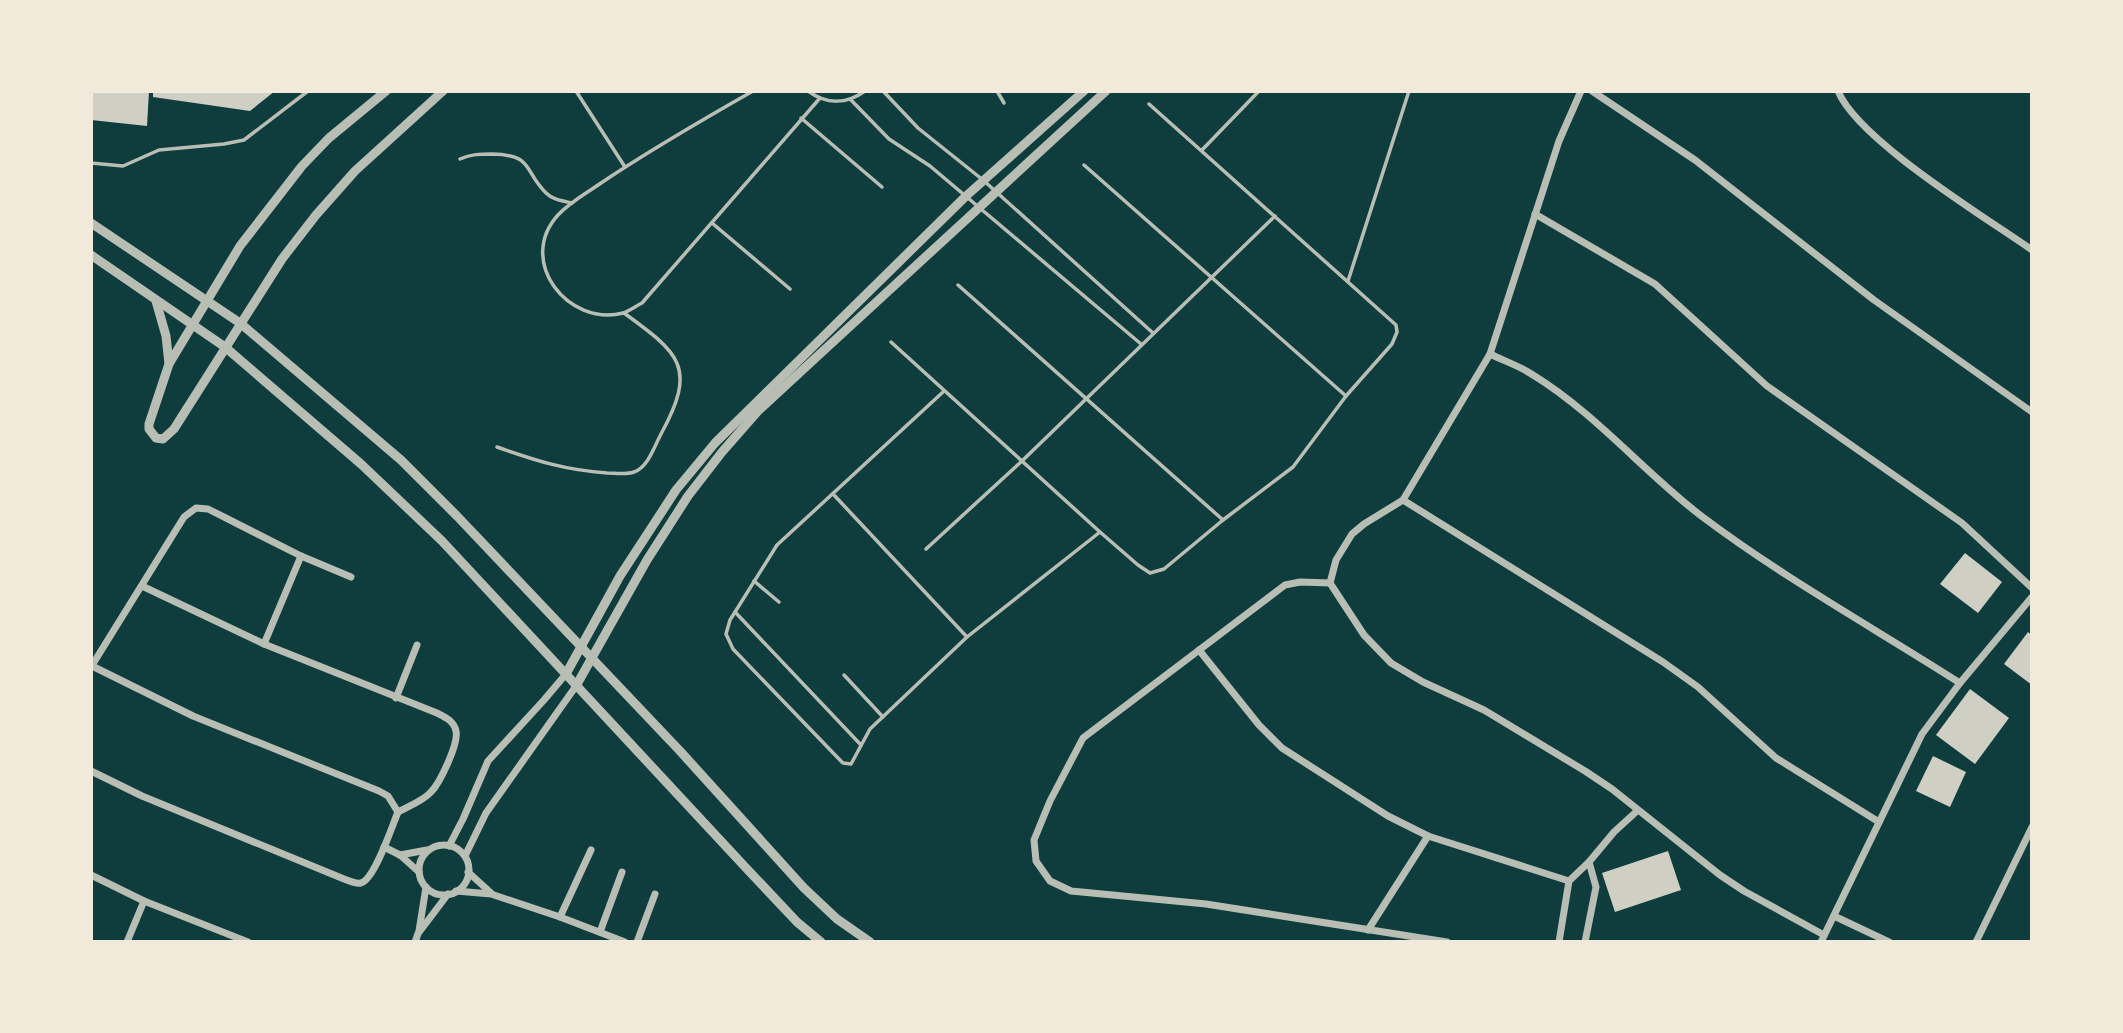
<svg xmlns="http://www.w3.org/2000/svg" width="2123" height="1033" viewBox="0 0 2123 1033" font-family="Cabin,sans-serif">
<rect width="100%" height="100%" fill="#0f3d3e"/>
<g fill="#cfcfc3">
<path d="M91 91H149L147 126 91 120Z"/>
<path d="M153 91H275L250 111 153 97Z"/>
<path d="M1965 553 2002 582 1978 613 1940 584Z"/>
<path d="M2028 632 2032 635V685L2004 664Z"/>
<path d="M1970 689 2009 718 1975 764 1936 735Z"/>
<path d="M1933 756 1966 772 1950 807 1916 791Z"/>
<path d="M1668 851 1681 890 1615 912 1602 873Z"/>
</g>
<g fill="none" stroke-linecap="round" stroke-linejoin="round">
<g stroke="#b8beb3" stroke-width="3.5">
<path d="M576 91 625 167"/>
<path d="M753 91C702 120 650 150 601 183 587 193 570 202 558 215 516 261 568 327 623 313 629 311 636 306 642 303L820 98"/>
<path d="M808 91C827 105 847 104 865 91"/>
<path d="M883 91 918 128 983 180 1153 333"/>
<path d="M997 91 1004 103"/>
<path d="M851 100 889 139 930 166 1141 344"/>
<path d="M801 118 882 187"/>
<path d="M1202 150 1259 91"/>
<path d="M460 159C471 154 480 154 492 154 534 155 523 170 546 193 553 200 563 201 572 203"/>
<path d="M91 163 123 166 159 150 224 144 244 140 308 91"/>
<path d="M1084 165 1346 396"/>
<path d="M712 223 790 289"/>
<path d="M1348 281 1409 91"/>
<path d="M958 285 1223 520"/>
<path d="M891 342 1100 532 1138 565 1150 573 1164 569 1223 520 1293 467 1346 396 1392 344 1397 332 1396 325 1149 104"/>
<path d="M943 392 777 545 730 620 726 634 733 649 838 758 843 763 851 764 870 729 967 637 1100 532"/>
<path d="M497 447C537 461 565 470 607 473 615 473 625 475 634 472 648 467 654 447 661 434 698 367 679 353 624 313"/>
<path d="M833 494 967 637"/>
<path d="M926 549 1022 461 1275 216"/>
<path d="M754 581 779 602"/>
<path d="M735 612 861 745"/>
<path d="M844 675 883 717"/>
</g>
<g stroke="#b8beb3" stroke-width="7">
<path d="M1592 91 1695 160 1874 300 2032 412"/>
<path d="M1838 91C1858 140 1985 217 2032 250"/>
<path d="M1535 214 1655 284 1767 386 1962 523 2032 588"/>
<path d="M1490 354C1504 361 1520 366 1533 375 1595 413 1643 471 1700 515 1782 577 1874 628 1960 683"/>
<path d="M1403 500 1663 662 1698 687 1776 758 1879 822"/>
<path d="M1330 583 1300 582 1285 585 1083 738 1050 801 1034 840 1036 861 1050 881 1071 891 1206 904 1447 942"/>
<path d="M1330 583 1364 635 1391 663 1423 682 1484 710 1585 771 1612 789 1720 875 1744 891 1824 935"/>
<path d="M1330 583 1336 560 1352 534 1364 524 1403 500 1490 354 1559 141 1581 91"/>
<path d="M142 586 264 644 437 713C445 717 454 721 456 731 459 743 440 783 431 792 423 801 409 806 398 812"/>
<path d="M264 644 301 556"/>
<path d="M1199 650 1259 725 1282 748 1388 816 1428 836 1569 881"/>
<path d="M91 667 184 517 196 508 208 509 301 556 351 577"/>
<path d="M396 698 417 645"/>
<path d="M91 771 142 796 344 879C349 881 355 884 361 883 375 879 392 826 398 812L388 796 379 791 193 716 92 666"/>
<circle cx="444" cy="870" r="25"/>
<path d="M449 846 463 819 488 761 544 700 566 674"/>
<path d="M384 847 400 855 419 872"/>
<path d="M400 855 427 850"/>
<path d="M465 856 486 813 576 686"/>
<path d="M468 872 491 893"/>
<path d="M91 875 144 901 248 942"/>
<path d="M456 891 491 894 560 917 625 942"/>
<path d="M1834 916 1889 942"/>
<path d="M560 917 591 850"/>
<path d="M1368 930 1428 836"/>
<path d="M420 931 448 894"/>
<path d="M600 932 622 872"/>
<path d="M127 942 144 901"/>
<path d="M415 942 419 931 426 887"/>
<path d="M637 942 655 894"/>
<path d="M1559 942 1569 881 1589 862 1614 832 1637 811"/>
<path d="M1585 942 1596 887 1589 862"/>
<path d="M1821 942 1922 734 1960 683 2032 597"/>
<path d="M1976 942 2032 827"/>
</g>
<g stroke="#b8beb3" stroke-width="9">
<path d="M386 91 329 138 302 166 240 246 169 364 149 424V429L156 438 163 439 174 429 282 259 316 215 355 171 443 91"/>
<path d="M91 223 240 323 401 460 457 516 680 751 804 888 837 919 870 942"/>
<path d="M91 255 225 347 361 464 442 541 747 869 797 922 821 942"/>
<path d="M156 301 166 336 169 364"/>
<path d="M566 674 620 576 676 490 715 443 965 197 1084 91"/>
<path d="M576 686 647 560 688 496 722 452 758 411 822 352 1106 91"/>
</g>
</g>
<rect width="2123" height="1033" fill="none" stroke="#f1e9da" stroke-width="186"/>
</svg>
